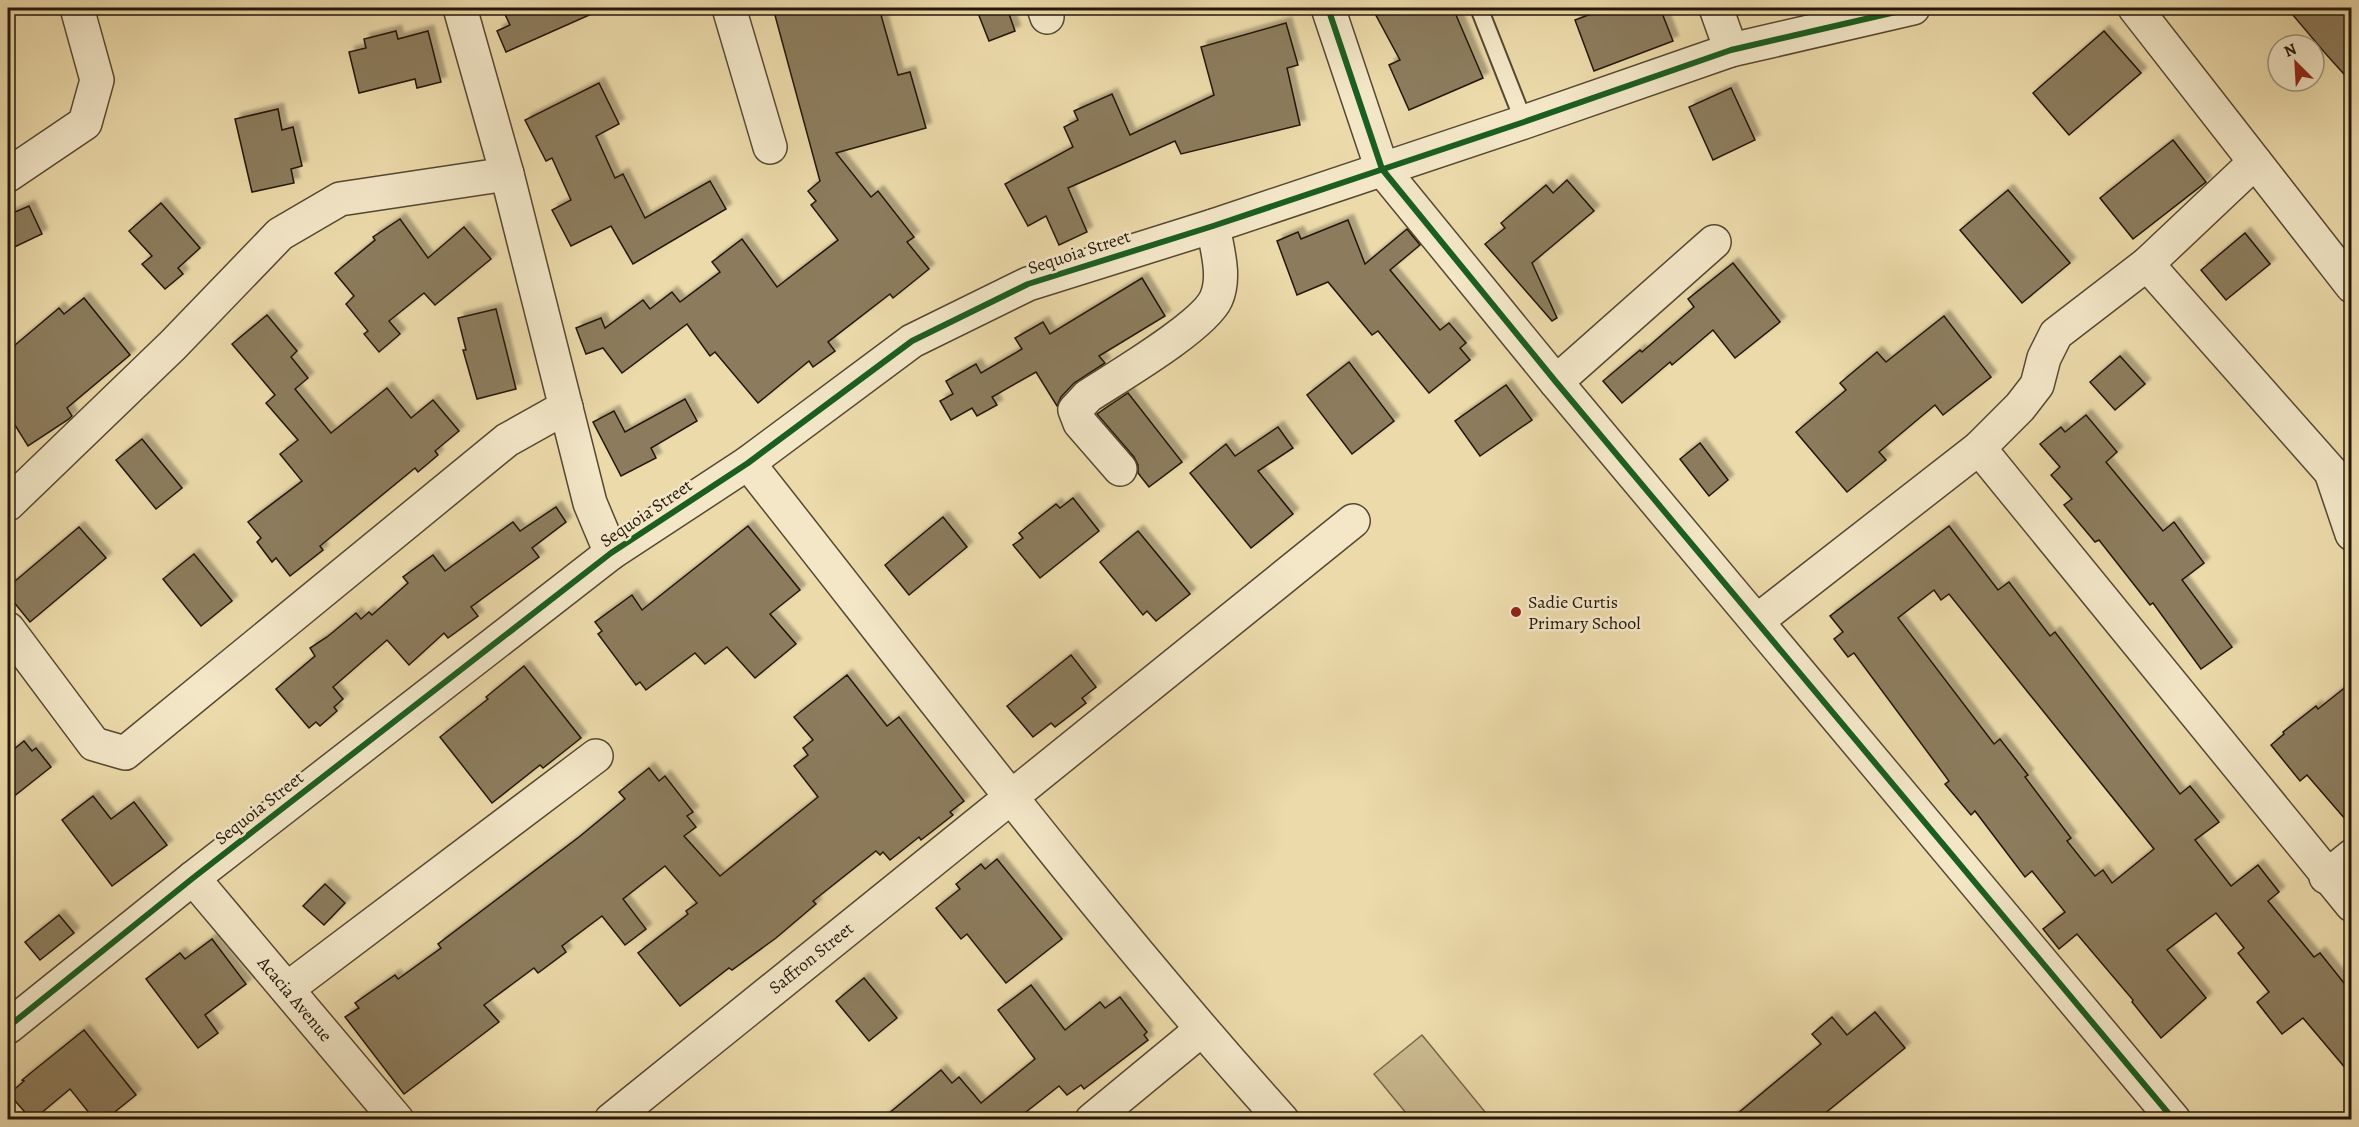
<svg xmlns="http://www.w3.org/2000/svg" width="2359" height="1127" viewBox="0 0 2359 1127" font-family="Alegreya,serif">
<defs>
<filter id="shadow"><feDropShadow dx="5.5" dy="-5.5" stdDeviation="1.5" flood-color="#0004"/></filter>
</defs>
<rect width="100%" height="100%" fill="#ecdaaa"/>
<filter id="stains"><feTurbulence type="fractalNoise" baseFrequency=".00333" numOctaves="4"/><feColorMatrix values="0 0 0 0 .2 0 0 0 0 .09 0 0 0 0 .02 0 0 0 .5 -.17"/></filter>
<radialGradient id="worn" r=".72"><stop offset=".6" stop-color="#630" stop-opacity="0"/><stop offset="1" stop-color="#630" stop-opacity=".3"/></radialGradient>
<path fill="#cab98f" stroke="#76684c" stroke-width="1.5" d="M1422 1035 1490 1118 1488 1119H1411L1374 1074Z"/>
<g fill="#8c7c5d" stroke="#231709" stroke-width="1.5" fill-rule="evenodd" filter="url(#shadow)">
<path d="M502 8H605L506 52 497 31 510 25Z"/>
<path d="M773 8H879L898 75 910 72 926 128 836 153 871 197 878 191 914 237 907 242 929 269 893 298 890 294 828 342 835 351 813 367 809 361 758 403 715 352 710 356 687 324 622 373 603 348 586 354 576 328 601 318 605 328 643 300 650 309 672 292 680 302 720 272 712 262 742 239 777 287 838 240 811 205 816 201 808 191 820 181Z"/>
<path d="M976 8H1007L1015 31 989 41Z"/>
<path d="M1372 8H1453L1483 78 1409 110 1389 65 1400 60Z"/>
<path d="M1607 8H1660L1673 41 1594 71 1575 20Z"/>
<path d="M2287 8H2352V83L2325 53Z"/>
<path d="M1286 23 1298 65 1287 68 1300 125 1181 154 1175 141 1068 188 1087 232 1059 245 1046 216 1028 226 1005 184 1073 147 1064 127 1078 120 1074 111 1112 94 1130 135 1214 95 1201 47Z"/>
<path d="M396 31 398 39 428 31 441 82 417 88 415 79 359 93 349 52 366 48 364 39Z"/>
<path d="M2104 31 2141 73 2069 135 2033 93Z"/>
<path d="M599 83 619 124 596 136 615 178 623 174 645 218 710 181 726 209 633 264 611 226 571 246 552 210 571 200 552 158 546 161 525 120Z"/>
<path d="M1731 88 1755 140 1713 160 1689 107Z"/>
<path d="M278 109 282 130 293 127 302 166 291 169 294 183 252 192 235 119Z"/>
<path d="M2173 140 2206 182 2133 239 2100 198Z"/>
<path d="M1567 180 1594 211 1532 263 1557 318 1552 321 1485 244 1505 228 1501 223 1546 185 1553 193Z"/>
<path d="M2008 190 2070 263 2022 303 1960 230Z"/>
<path d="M161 203 200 248 178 268 183 274 165 289 142 264 152 256 129 231Z"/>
<path d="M29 206 42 234 8 250V215Z"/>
<path d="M400 219 428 258 464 227 491 259 435 305 424 293 389 321 400 334 379 352 364 334 368 331 346 304 354 296 335 273 375 240 373 237Z"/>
<path d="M1348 220 1365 264 1407 229 1420 245 1390 270 1440 330 1449 323 1466 343 1460 348 1470 360 1429 393 1378 331 1372 335 1328 282 1297 295 1277 241 1298 232 1301 239Z"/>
<path d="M2245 233 2270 264 2226 300 2201 270Z"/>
<path d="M1733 263 1780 322 1735 358 1713 330 1672 365 1670 362 1622 403 1603 381 1640 350 1642 352 1694 307 1688 299Z"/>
<path d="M1142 278 1165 316 1099 356 1105 363 1074 383 1061 397 1057 406 1036 372 992 397 997 405 977 416 972 408 951 420 940 401 953 394 946 381 976 364 981 373 1022 349 1015 338 1043 322 1050 334Z"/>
<path d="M84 298 130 355 67 408 72 416 69 419 28 446 8 414V351L59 308 64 314Z"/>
<path d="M496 309 516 389 477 399 463 350H466L458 318Z"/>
<path d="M267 315 297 351 291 357 308 378 295 389 331 433 387 388 411 418 433 400 459 431 435 451 438 455 418 472 415 468 320 546 323 550 290 576 276 558 272 562 257 542 261 538 248 522 302 481 280 454 298 440 266 403 275 395 232 344Z"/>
<path d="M1944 316 1991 377 1943 415 1935 405 1879 452 1886 460 1847 492 1796 432 1846 390 1840 383 1877 352 1886 362Z"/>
<path d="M2120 356 2145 384 2115 410 2090 382Z"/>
<path d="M1349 362 1394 421 1352 454 1307 395Z"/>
<path d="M1506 385 1532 420 1480 456 1455 421Z"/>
<path d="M1128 393 1182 462 1149 487 1138 473V465L1134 457 1097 414Z"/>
<path d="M685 399 697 421 651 448 656 458 621 476 593 422 614 411 625 432Z"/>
<path d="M2086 415 2117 452 2106 462 2163 531 2174 522 2204 563 2182 580 2232 647 2201 669 2153 603 2150 605 2099 540 2095 542 2064 505 2072 499 2051 475 2060 467 2040 444 2061 427 2065 432Z"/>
<path d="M1278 427 1293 448 1258 471 1293 514 1251 548 1190 473 1226 444 1235 456Z"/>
<path d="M142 439 182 488 156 509 116 460Z"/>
<path d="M1700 443 1728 480 1709 496 1680 459Z"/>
<path d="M1073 498 1099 531 1040 578 1013 545 1023 538 1019 533 1056 504 1060 508Z"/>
<path d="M556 507 566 522 532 548 539 557 471 607 478 616 448 638 444 633 409 665 387 640 333 687 343 699 334 707 337 711 320 726 316 722 309 728 276 689 315 656 310 648 327 637 356 613 361 619 369 612 372 615 408 583 403 577 433 555 445 571 513 522 520 531Z"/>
<path d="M943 517 967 547 909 595 885 565Z"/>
<path d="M748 526 800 590 770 614 796 644 755 678 727 647 705 664 695 653 646 690 640 682 636 685 598 634 602 631 595 622 632 595 642 610Z"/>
<path d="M1949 526 1998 590 2009 582 2050 636 2055 632 2180 794 2190 786 2219 822 2195 840 2231 886 2258 865 2279 892 2268 901 2314 957 2320 953 2352 993V1076L2303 1018 2282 1034 2257 1002 2269 992 2238 953 2244 948 2216 913 2167 950 2206 998 2161 1038 2132 1002 2133 1000 2077 934 2059 949 2043 929 2065 912 2032 871 2025 877 1975 811 1971 815 1945 784 1949 781 1854 653 1848 657 1834 639 1843 632 1830 616ZM1934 590 1941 600 1949 594 2154 849 2112 883 2103 870 2095 876 2067 841 2071 838 2025 777 2028 775 2000 739 1994 744 1898 618Z"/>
<path d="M79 527 106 558 30 622 8 595V587Z"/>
<path d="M1138 531 1190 594 1156 621 1147 611 1143 615 1100 562Z"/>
<path d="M194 554 232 601 201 626 163 579Z"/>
<path d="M1071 655 1096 687 1082 698 1086 703 1055 727 1051 723 1033 737 1007 706Z"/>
<path d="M524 666 581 738 543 768 540 765 492 803 440 737 488 699 486 697Z"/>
<path d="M847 675 887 726 899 717 964 801 950 812 953 815 921 840 919 837 890 860 883 852 880 855 876 851 813 901 816 904 776 938 732 970 729 968 680 1006 638 953 688 914 686 911 697 903 665 866 623 899 646 929 625 945 602 916 562 946 566 952 538 973 534 968 484 1005 499 1022 404 1094 345 1017 359 1008 355 1003 395 975 398 979 441 948 438 944 579 837 625 799 619 792 649 768 659 781 665 776 693 812 687 816 696 827 684 836 720 876 818 797 794 766 808 755 803 748 813 740 794 717Z"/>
<path d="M2352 682V827L2307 775 2300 781 2271 745 2284 734 2283 732 2316 706 2318 709Z"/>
<path d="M24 741 32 751 36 748 51 767 8 801V754Z"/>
<path d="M93 796 111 819 134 802 167 845 112 886 62 820Z"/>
<path d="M997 859 1062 939 1006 983 967 934 961 939 936 908 960 889 956 884 981 864 985 869Z"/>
<path d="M325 884 345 903 324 925 303 906Z"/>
<path d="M59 915 74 933 40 960 25 942Z"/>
<path d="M212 939 246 984 205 1015 218 1033 198 1048 146 979 180 953 185 959Z"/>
<path d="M864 978 897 1018 869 1041 836 1001Z"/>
<path d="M1031 985 1065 1030 1100 1002 1105 1008 1120 997 1147 1032 1144 1035 1148 1040 1084 1089 1081 1085 1067 1095 1059 1086 1017 1119H882L941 1070 952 1083 959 1077 981 1103 1035 1059 998 1010Z"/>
<path d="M1875 1012 1905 1048 1818 1119H1731L1821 1044 1812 1034 1832 1017 1847 1035Z"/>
<path d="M84 1030 136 1095 106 1119H94L70 1089 34 1119H31L9 1094 24 1081 22 1080Z"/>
</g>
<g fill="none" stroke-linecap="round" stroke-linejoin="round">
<defs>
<path id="service" d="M1479 8 1524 122"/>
<g id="minor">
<path d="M460 8 507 174 590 503 611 553"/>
<path d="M729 8 770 147"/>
<path d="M1044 8 1047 17"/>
<path d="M1328 8 1382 169 1556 382 2174 1120"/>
<path d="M1716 8 1731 50"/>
<path d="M2135 8 2352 286"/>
<path d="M8 175 85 123 97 80 77 8"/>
<path d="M2147 264 2331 472 2352 534"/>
<path d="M1556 382 1714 242"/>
<path d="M1979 448 2020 407 2037 385 2044 358 2056 334 2147 264 2255 162"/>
<path d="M748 463C923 684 1093 910 1282 1120"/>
<path d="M1120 469 1080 423 1075 410 1088 396C1117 377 1203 327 1216 299 1226 277 1217 249 1213 226"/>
<path d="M8 504 173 345 280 234 340 199 507 174"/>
<path d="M1757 621 1979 448 2352 905"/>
<path d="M8 629 94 744 125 753 507 440 566 407"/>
<path d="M2326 877 2352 856"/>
<path d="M193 878 397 1120"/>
<path d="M287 989 596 756"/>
<path d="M8 1027 193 878 611 553 748 463 912 341 1028 284 1213 226 1524 122 1731 50 1913 8"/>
<path d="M611 1120 1353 521"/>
<path d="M1092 1120 1201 1030"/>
</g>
</defs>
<use href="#service" stroke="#554831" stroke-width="20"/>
<use href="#minor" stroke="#554831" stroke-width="36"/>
<use href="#service" stroke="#f3e7c8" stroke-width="16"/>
<use href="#minor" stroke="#f3e7c8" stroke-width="33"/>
<defs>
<g id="cycleway">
<path d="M1328 8 1382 169 1556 382 2174 1120"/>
<path d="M8 1027 193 878 611 553 748 463 912 341 1028 284 1213 226 1524 122 1731 50 1913 8"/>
</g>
</defs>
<use href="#cycleway" stroke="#f3e7c8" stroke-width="10"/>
<use href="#cycleway" stroke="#1b5e20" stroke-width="6"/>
</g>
<circle fill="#8f2418" stroke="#f3e7c8" stroke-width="2" cx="1516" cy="612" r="6"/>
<g text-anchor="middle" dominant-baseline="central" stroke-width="5" stroke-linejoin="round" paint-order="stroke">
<g font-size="18" fill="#231709" stroke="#f3e7c8">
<text transform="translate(1079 252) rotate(-18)">Sequoia Street</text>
<text transform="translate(646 513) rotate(-34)">Sequoia Street</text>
<text transform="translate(259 808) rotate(-38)">Sequoia Street</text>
<text transform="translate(811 958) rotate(-39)">Saffron Street</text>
<text transform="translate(295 999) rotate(50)">Acacia Avenue</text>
</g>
<g font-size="18" fill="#231709" stroke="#f3e7c8" text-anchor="start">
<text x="1528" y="602">Sadie Curtis<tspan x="1528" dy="21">Primary School</tspan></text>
</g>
</g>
<rect width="2359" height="1127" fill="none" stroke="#ecdaaa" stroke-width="30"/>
<rect x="9" y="9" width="2341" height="1109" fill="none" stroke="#231709" stroke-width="3"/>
<rect x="15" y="15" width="2329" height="1097" fill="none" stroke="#231709" stroke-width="1.5"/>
<g transform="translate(2296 63) rotate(336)"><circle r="28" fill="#f3e7c8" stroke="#a0947c" stroke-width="1.5"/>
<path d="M0-4.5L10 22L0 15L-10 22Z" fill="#8f2418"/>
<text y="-9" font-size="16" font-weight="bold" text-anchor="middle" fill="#231709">N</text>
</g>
<rect width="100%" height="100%" filter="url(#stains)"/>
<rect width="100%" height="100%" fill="url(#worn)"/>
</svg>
